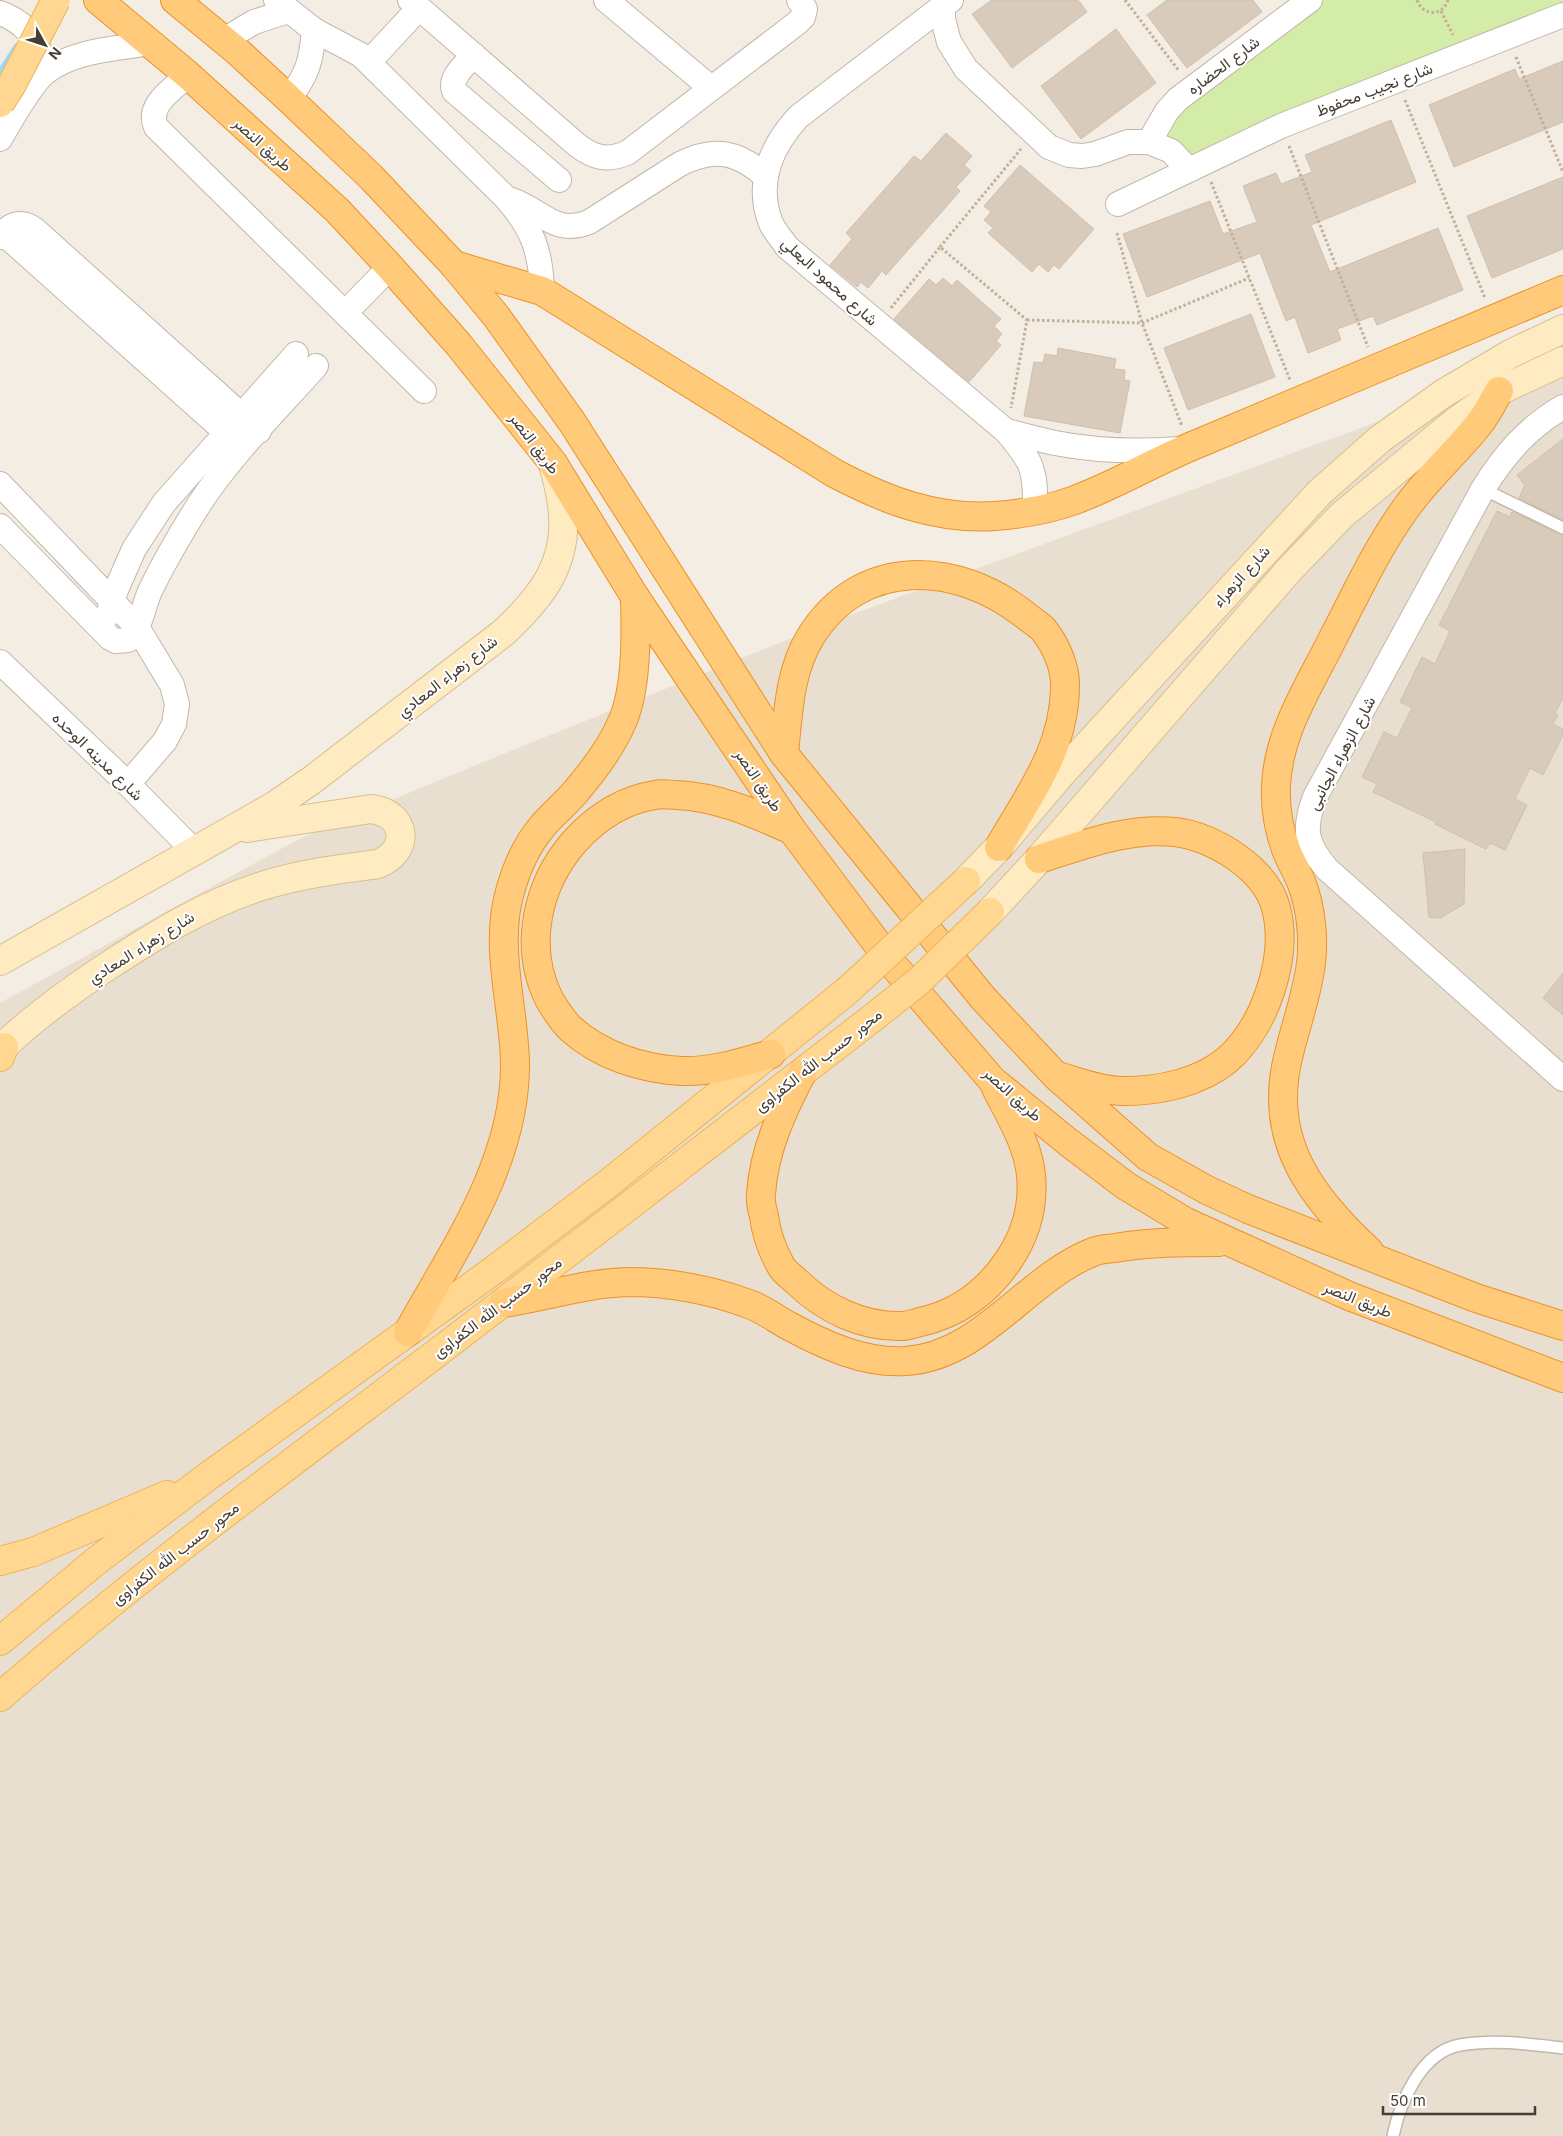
<svg xmlns="http://www.w3.org/2000/svg" width="1563" height="2136" viewBox="0 0 1563 2136" font-family="Inter,Vazirmatn,sans-serif">
<rect width="100%" height="100%" fill="#f3ede3"/>
<path fill="#e8dfd1" d="M1563 354V2136H0V1003L299 839 471 767 834 621Z"/>
<path fill="#d3eca8" d="M1324 0H1563V7L1194 159 1183 145 1162 138 1184 104Z"/>
<g fill="none" stroke-linecap="round" stroke-linejoin="round">
<path stroke="#99d8f7" stroke-width="6" d="M0 72 17 46"/>
</g>
<g fill="#d9cbbb" stroke="#d1bfab">
<path d="M992 0H1078L1087 12 1012 68 972 14Z"/>
<path d="M1167 0H1253L1262 12 1187 68 1147 15Z"/>
<path d="M1116 29 1156 83 1081 139 1041 86Z"/>
<path d="M1563 61V122L1454 167 1429 105 1515 69 1519 79Z"/>
<path d="M1391 120 1416 182 1311 225 1330 272 1438 228 1463 290 1377 325 1373 316 1337 329 1341 340 1308 353 1295 317 1286 321 1260 253 1147 297 1123 234 1210 201 1223 234 1257 222 1243 186 1276 173 1281 184 1312 172 1305 155Z"/>
<path d="M946 133 972 156 964 165 971 171 956 187 960 191 886 275 882 271 868 288 861 282 857 287 830 265 852 239 846 233 914 156 921 161Z"/>
<path d="M1020 165 1094 229 1059 269 1054 265 1048 272 1039 264 1032 272 988 233 993 228 984 220 991 212 984 206Z"/>
<path d="M1563 177V249L1492 278 1467 216Z"/>
<path d="M943 278 952 286 957 280 1001 319 994 326 1002 334 996 341 1001 345 969 382 894 319 929 279 936 285Z"/>
<path d="M1251 314 1275 377 1188 410 1164 348Z"/>
<path d="M1058 348 1116 359 1114 369 1125 370 1124 380 1130 381 1120 433 1024 416 1034 362 1043 363 1045 354 1057 356Z"/>
<path d="M1563 439V520L1519 498 1525 485 1517 475Z"/>
<path d="M1497 511 1510 517 1512 512 1563 535V698L1555 713 1558 715 1553 724 1563 729V735L1543 775 1530 768 1515 799 1527 805 1505 850 1490 843 1486 849 1435 824 1436 822 1373 792 1377 784 1362 777 1384 732 1397 738 1412 708 1400 702 1422 657 1435 664 1450 631 1439 625Z"/>
<path d="M1465 849 1464 904 1440 918 1429 917 1423 853Z"/>
<path d="M1563 973V1015L1543 998Z"/>
</g>
<g fill="none" stroke-linecap="round" stroke-linejoin="round">
<defs>
<g id="service">
<path d="M1483 489 1563 528"/>
<path d="M1393 2136C1400 2102 1421 2052 1460 2045 1494 2039 1529 2044 1563 2048"/>
</g>
<g id="minor">
<path d="M276 0 314 30 361 55 505 197C532 227 541 251 542 291"/>
<path d="M410 0 577 145C594 158 607 161 627 153L797 23 803 17 805 9 799 0"/>
<path d="M606 0 711 88"/>
<path d="M951 0 798 117C771 147 756 181 770 221 773 230 782 239 787 247L1006 431C1033 462 1036 471 1035 511"/>
<path d="M943 6V19L949 42 966 69 1049 147 1069 155 1082 156 1095 154 1128 142H1149L1171 151 1188 169"/>
<path d="M0 13C20 20 36 35 41 56"/>
<path d="M224 40 254 22 288 11"/>
<path d="M474 55C465 65 449 77 454 91L559 180"/>
<path d="M369 62 419 8"/>
<path d="M188 75C173 89 146 105 156 127L424 391"/>
<path d="M289 99C308 73 311 62 314 30"/>
<path d="M0 139C10 122 32 82 46 72 74 50 117 49 150 43"/>
<path d="M1149 142 1167 111 1178 99 1310 0"/>
<path d="M512 200C541 210 555 236 589 222L680 164C714 147 738 151 766 177"/>
<path d="M1118 204 1281 126 1563 15"/>
<path d="M3 233 237 442"/>
<path d="M0 237C9 225 20 219 34 229L259 431"/>
<path d="M345 313 390 267"/>
<path d="M1563 407C1528 427 1504 455 1483 489L1315 797C1303 829 1305 843 1327 869L1563 1079"/>
<path d="M1006 431C1023 435 1039 440 1055 443 1096 451 1138 452 1179 449"/>
<path d="M0 484 137 627 172 685 177 704 174 724 165 741 128 784"/>
<path d="M0 526 110 638 116 641 128 640C141 629 143 605 151 589 165 560 181 533 198 506 229 457 278 409 316 366"/>
<path d="M108 615 116 590 134 549 164 503 296 354"/>
<path d="M0 662 128 784 194 851"/>
</g>
<g id="secondary">
<path d="M966 881 999 847 1062 773 1320 492 1380 439 1444 393 1512 353 1563 329"/>
<path d="M990 912 1039 859 1289 570 1342 515 1455 422 1499 391 1563 361"/>
<path d="M0 961 274 806 312 780 503 633C542 597 570 562 562 505 561 493 557 480 554 467"/>
<path d="M0 1050C32 1018 70 991 108 966 157 934 205 904 262 886 300 874 339 869 378 864 411 851 407 813 371 809L247 828"/>
</g>
<g id="primary">
<path d="M0 1057 4 1047"/>
<path d="M0 1561 33 1552 167 1495"/>
<path d="M0 1641 95 1562 207 1477 494 1270 610 1182 847 991"/>
<path d="M0 1697C141 1573 293 1462 442 1349 587 1239 731 1127 875 1016"/>
</g>
<g id="trunk">
<path d="M98 0 188 75 337 210 390 267 459 345 553 463 635 597 792 830 894 966 992 1080 1068 1142 1126 1186 1186 1222 1349 1296 1563 1378"/>
<path d="M175 0 237 51 289 99 371 177 454 265 496 316 572 422 784 754 983 998 1056 1076 1148 1157 1207 1190 1248 1209 1476 1298 1563 1326"/>
<path d="M454 265 542 291 834 473C885 500 936 520 995 516 1021 514 1047 510 1072 501 1114 486 1155 461 1197 444 1319 393 1441 341 1563 290"/>
<path d="M784 754C788 715 789 671 811 636 861 556 957 561 1025 615 1031 620 1038 624 1043 629 1056 645 1066 668 1065 688 1064 750 1029 795 999 847"/>
<path d="M1039 859C1083 845 1128 827 1175 832 1213 836 1266 869 1276 908 1289 957 1265 1027 1227 1060 1199 1083 1159 1091 1124 1091 1103 1091 1081 1083 1061 1077"/>
<path d="M771 1054C743 1062 712 1072 682 1071 643 1069 601 1056 571 1029 562 1021 555 1009 549 999 523 946 537 884 575 841 596 818 623 800 655 795 662 793 670 795 677 795 719 797 755 814 792 830"/>
<path d="M802 1073C782 1111 764 1150 761 1194 760 1201 762 1209 764 1216 766 1233 772 1250 781 1266 784 1272 792 1277 797 1282 825 1309 862 1327 902 1326 908 1326 915 1323 920 1322 957 1314 987 1292 1008 1261 1025 1236 1034 1206 1031 1175 1028 1144 1010 1116 996 1088"/>
<path d="M1369 1251C1313 1199 1269 1143 1287 1062 1294 1029 1307 997 1311 963 1314 939 1311 910 1303 887 1299 875 1292 864 1287 852 1279 831 1275 808 1276 786 1278 732 1310 685 1333 638 1356 594 1377 548 1406 508 1428 477 1456 453 1479 424 1487 414 1493 402 1499 391"/>
<path d="M503 1303C544 1297 586 1283 628 1282 668 1282 711 1290 749 1304 763 1309 776 1319 789 1326 824 1345 865 1364 906 1361 982 1356 1025 1279 1093 1252 1099 1249 1108 1249 1115 1248 1150 1242 1184 1242 1219 1242"/>
<path d="M408 1332C454 1249 516 1162 515 1063 514 1005 493 945 511 888 517 867 527 845 541 828 552 814 566 804 577 790 595 769 612 746 623 720 637 686 636 634 635 597"/>
</g>
</defs>
<use href="#service" stroke="#c3b7a8" stroke-width="14"/>
<use href="#minor" stroke="#c3b7a8" stroke-width="26"/>
<use href="#secondary" stroke="#d7bf8f" stroke-width="30"/>
<use href="#primary" stroke="#eeb457" stroke-width="30"/>
<use href="#trunk" stroke="#eb9226" stroke-width="30"/>
<g stroke="#c3af95" stroke-width="3" stroke-dasharray="2.5 2.5" stroke-linecap="butt">
<path d="M1125 0 1179 71"/>
<path d="M1417 0C1423 17 1443 16 1448 0"/>
<path d="M1441 11 1453 35"/>
<path d="M1516 57 1563 172"/>
<path d="M1405 100 1485 298"/>
<path d="M1289 146 1368 347"/>
<path d="M1211 182 1290 380"/>
<path d="M1117 233 1142 323 1182 426"/>
<path d="M940 247 1021 149"/>
<path d="M891 308 940 247 1027 320 1011 408"/>
<path d="M1027 320 1142 323 1249 278"/>
</g>
<use href="#service" stroke="#fff" stroke-width="11"/>
<use href="#minor" stroke="#fff" stroke-width="24"/>
<use href="#secondary" stroke="#ffebc2" stroke-width="28"/>
<use href="#primary" stroke="#ffd791" stroke-width="28"/>
<use href="#trunk" stroke="#ffca7a" stroke-width="28"/>
<defs>
<g id="primary-bridge">
<path d="M0 103 11 86 56 0"/>
<path d="M847 991 966 881"/>
<path d="M875 1016 919 981 990 912"/>
</g>
</defs>
<use href="#primary-bridge" stroke="#eeb457" stroke-width="30" stroke-linecap="butt"/>
<use href="#primary-bridge" stroke="#ffd791" stroke-width="28"/>
</g>
<g text-anchor="middle" dominant-baseline="central" stroke-width="4" stroke-linejoin="round" paint-order="stroke">
<g font-size="16" fill="#463d33" stroke="#fff">
<text transform="translate(1223 65) rotate(-37)">شارع الحضاره</text>
<text transform="translate(1374 89) rotate(-21)">شارع نجيب محفوظ</text>
<text transform="translate(263 144) rotate(42)">طريق النصر</text>
<text transform="translate(830 281) rotate(42)">شارع محمود البعلي</text>
<text transform="translate(535 443) rotate(53)">طريق النصر</text>
<text transform="translate(1241 576) rotate(-48)">شارع الزهراء</text>
<text transform="translate(447 676) rotate(-38)">شارع زهراء المعادي</text>
<text transform="translate(1341 753) rotate(-62)">شارع الزهراء الجانبى</text>
<text transform="translate(98 756) rotate(44)">شارع مدينه الوحده</text>
<text transform="translate(759 780) rotate(56)">طريق النصر</text>
<text transform="translate(141 947) rotate(-32)">شارع زهراء المعادي</text>
<text transform="translate(818 1060) rotate(-38)">محور حسب الله الكفراوى</text>
<text transform="translate(1013 1094) rotate(42)">طريق النصر</text>
<text transform="translate(1358 1299) rotate(22)">طريق النصر</text>
<text transform="translate(497 1307) rotate(-37)">محور حسب الله الكفراوى</text>
<text transform="translate(175 1553) rotate(-38)">محور حسب الله الكفراوى</text>
</g>
</g>
<g transform="translate(45 45) rotate(130)" stroke="#ffffff" stroke-width="4" paint-order="stroke">
<path d="M0-4L9 19L0 12L-9 19Z" fill="#463d33"/>
<text y="-8" font-size="14" font-weight="bold" text-anchor="middle" fill="#463d33">N</text>
</g>
<path d="M1383 2106v8h152v-8" fill="none" stroke="#463d33" stroke-width="2.5"/>
<text x="1390" y="2106" font-size="15" fill="#463d33" stroke="#ffffff" stroke-width="4" paint-order="stroke">50 m</text>
</svg>
